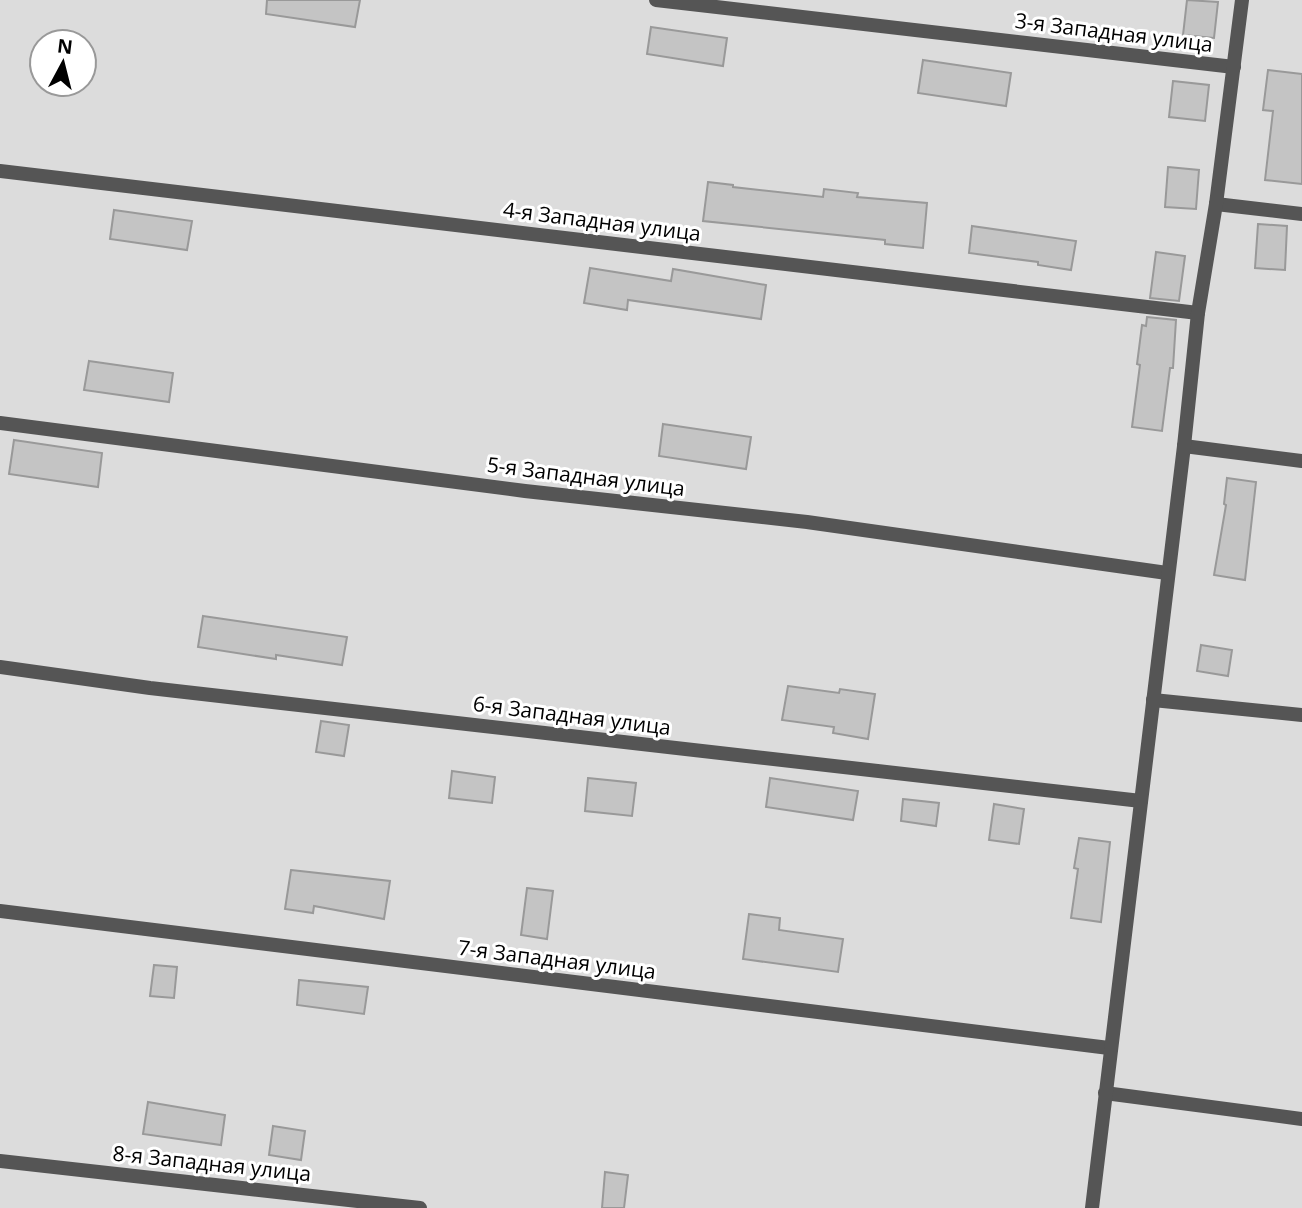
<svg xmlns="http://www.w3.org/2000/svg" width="1302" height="1208" viewBox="0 0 1302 1208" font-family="'Open Sans',sans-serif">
<rect width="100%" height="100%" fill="#fff"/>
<path fill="#dcdcdc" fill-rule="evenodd" d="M0 0H1302V1208H0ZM42 42H84V84H42Z"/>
<g fill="#c4c4c4" stroke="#999" stroke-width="2">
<path d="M267 0H360L355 27 266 14Z"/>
<path d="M1187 0 1218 2 1214 38 1183 35Z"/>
<path d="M651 27 727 38 723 66 647 54Z"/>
<path d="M923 60 1011 73 1006 106 918 93Z"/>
<path d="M1268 70 1302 74V184L1265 180 1273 111 1263 110Z"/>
<path d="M1173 81 1209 85 1205 121 1169 117Z"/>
<path d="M1168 167 1199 170 1196 209 1165 207Z"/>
<path d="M708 182 733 185V187L823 197 824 189 858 193 857 197 927 203 923 248 885 244V240L703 221Z"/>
<path d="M114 210 192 221 187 250 110 239Z"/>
<path d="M1258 224 1287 226 1285 270 1255 268Z"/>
<path d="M972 226 1076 241 1071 270 1038 265V262L969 253Z"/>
<path d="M1156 252 1185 256 1179 301 1150 298Z"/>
<path d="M590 268 671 281 673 269 766 285 761 319 628 300 627 310 584 303Z"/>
<path d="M1147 317 1176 320 1173 368H1170L1162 431 1132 427 1140 365 1137 364 1142 325 1146 326Z"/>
<path d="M89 361 173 373 169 402 84 390Z"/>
<path d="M663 424 751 437 746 469 659 456Z"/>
<path d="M14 440 102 453 98 487 9 474Z"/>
<path d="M1227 478 1256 482 1245 580 1214 575 1226 505 1224 504Z"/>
<path d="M203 616 347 637 342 665 276 655V659L198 647Z"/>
<path d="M1201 645 1232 650 1228 676 1197 671Z"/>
<path d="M788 686 839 693 840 689 875 694 868 739 833 733 834 727 782 720Z"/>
<path d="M321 721 349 725 344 756 316 752Z"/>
<path d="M452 771 495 777 492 803 449 798Z"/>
<path d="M588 778 636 783 632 816 585 811Z"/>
<path d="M770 778 858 791 853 820 766 807Z"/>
<path d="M903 799 939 803 936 826 901 821Z"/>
<path d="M994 804 1024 809 1019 844 989 840Z"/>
<path d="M1079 838 1110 842 1101 922 1071 918 1078 869 1074 868Z"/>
<path d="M291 870 390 881 384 919 314 906 313 913 285 909Z"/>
<path d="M527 888 553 891 547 939 521 935Z"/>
<path d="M749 914 780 918 779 930 843 939 838 972 743 959Z"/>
<path d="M154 965 177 967 174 998 150 996Z"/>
<path d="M299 980 368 987 364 1014 297 1005Z"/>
<path d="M148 1102 225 1115 221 1145 143 1134Z"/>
<path d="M273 1126 305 1131 301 1160 269 1155Z"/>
<path d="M605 1172 628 1175 624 1208H602Z"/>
</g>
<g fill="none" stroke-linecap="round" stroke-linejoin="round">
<g stroke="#555" stroke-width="14">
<path d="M656 0 1234 67"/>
<path d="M0 171 1198 313"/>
<path d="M1216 204 1302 214"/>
<path d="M0 423 525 491 807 522 1167 573"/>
<path d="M1184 446 1302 461"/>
<path d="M0 667 150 688 1141 801"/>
<path d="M1153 700 1302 715"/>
<path d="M0 911 1109 1048"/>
<path d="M1105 1093 1302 1119"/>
<path d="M0 1161 420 1208"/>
<path d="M1092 1208 1184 446 1198 313 1216 204 1242 0"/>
</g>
</g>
<g text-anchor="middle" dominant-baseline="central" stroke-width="6" stroke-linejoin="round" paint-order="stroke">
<g font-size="21" fill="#000" stroke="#fff">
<text transform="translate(1114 32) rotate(7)">3-я Западная улица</text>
<text transform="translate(602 221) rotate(7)">4-я Западная улица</text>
<text transform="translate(586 476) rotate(7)">5-я Западная улица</text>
<text transform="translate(572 715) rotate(7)">6-я Западная улица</text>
<text transform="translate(557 959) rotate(7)">7-я Западная улица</text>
<text transform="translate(212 1163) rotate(6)">8-я Западная улица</text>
</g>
</g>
<g transform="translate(63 63) rotate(7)"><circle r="33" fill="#ffffff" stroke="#999999" stroke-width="2"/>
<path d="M0-5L12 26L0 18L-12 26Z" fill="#000000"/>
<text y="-10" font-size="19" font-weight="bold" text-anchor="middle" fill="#000000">N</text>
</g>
</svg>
